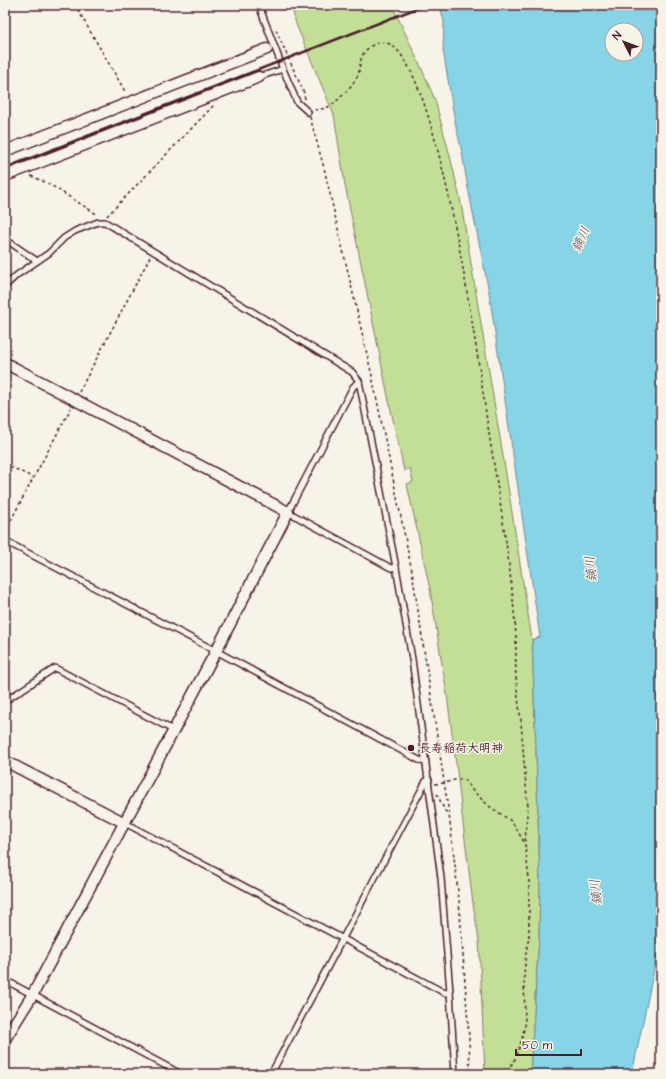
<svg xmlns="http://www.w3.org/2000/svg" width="666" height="1079" viewBox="0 0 666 1079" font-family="'Architects Daughter','Klee One',sans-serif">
<rect width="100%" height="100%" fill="#f7f3e8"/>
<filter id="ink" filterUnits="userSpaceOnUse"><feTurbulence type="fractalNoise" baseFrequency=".025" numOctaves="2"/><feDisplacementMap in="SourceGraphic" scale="8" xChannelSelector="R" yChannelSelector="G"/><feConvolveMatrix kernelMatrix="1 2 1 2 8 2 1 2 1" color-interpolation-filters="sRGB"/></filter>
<g filter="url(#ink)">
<path fill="#c3df97" stroke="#867f61" d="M291 5H392L421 67 435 100 450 156 461 203 505 468 532 640 536 751 540 881 539 938 530 1074H485L479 940 473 904 461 807 458 779 447 695 430 589 407 484 413 482 410 468 404 471 389 401 345 185 334 115 296 24Z"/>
<path fill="#86d4e5" stroke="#6e8c9b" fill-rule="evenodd" d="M440 5H661V795L659 797 658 950 632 1074H530L539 938 540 881 536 751 532 640 540 637 489 292 467 183 462 152 455 122 443 50 444 22ZM612 30H636V54H612Z"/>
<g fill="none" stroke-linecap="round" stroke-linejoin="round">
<defs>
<g id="lane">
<path d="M262 5 261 11 283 69 297 102 308 112"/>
<path d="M259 77 283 69"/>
<path d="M5 239 37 261"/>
<path d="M5 286 17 275 49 253 64 238 75 231 98 222H105L352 372 359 381 396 567 412 659 441 878 450 992 455 1074"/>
<path d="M359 381 353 387 288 512 391 568 396 567"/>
<path d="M5 541 216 651 419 760 426 762"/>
<path d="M5 701 55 668 173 730"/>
<path d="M125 823 445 993 450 992"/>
<path d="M5 980 181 1074"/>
<path d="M271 1074 425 783 426 781 429 780"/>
</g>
<g id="street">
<path d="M5 151 267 49"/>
<path d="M5 176 259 77"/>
<path d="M5 363 288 512 216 651 33 994 5 1039"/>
<path d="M5 761 125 823"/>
</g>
</defs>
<use href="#lane" stroke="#4a1f2b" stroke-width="8"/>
<use href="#street" stroke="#4a1f2b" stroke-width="13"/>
<g stroke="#4a1f2b" stroke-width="1.5" stroke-dasharray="3 3" stroke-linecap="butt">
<path d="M75 5 126 93"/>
<path d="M276 30 304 93 305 100"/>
<path d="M315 110C319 109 324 109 328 107 337 103 354 84 358 75 360 69 359 63 362 57 365 48 377 40 387 43 439 60 479 369 488 427 498 492 510 557 515 623 517 641 515 659 516 677 517 691 519 706 521 721 523 749 525 778 528 806L526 824 525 845 529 879V937L526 952 524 975 525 1025 521 1042 515 1059 510 1067 508 1074"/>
<path d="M310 117 324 168 372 376 412 571 449 814 459 900 469 1037 470 1074"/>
<path d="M31 176 49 184 98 215"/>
<path d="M107 216 214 105"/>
<path d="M79 392 150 257"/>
<path d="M5 464 34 478"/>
<path d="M5 531 71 408"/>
<path d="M435 784 444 783 458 779 465 780 473 791 489 806 511 821 516 828 525 844"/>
<path d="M437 794 445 811 449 814"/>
</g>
<use href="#lane" stroke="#f7f3e8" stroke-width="5"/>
<use href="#street" stroke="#f7f3e8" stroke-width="10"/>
<path stroke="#4a1f2b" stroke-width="2.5" d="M5 168 425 5"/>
</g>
</g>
<circle fill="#4a1f2b" stroke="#f7f3e8" stroke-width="1.5" cx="411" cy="748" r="4"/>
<g text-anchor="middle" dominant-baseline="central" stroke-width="3" stroke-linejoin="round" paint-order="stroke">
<g font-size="12" font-weight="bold" fill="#4a1f2b" stroke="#f7f3e8" text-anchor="start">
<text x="419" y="748">長寿稲荷大明神</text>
</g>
<g font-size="13" font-style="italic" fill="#594c5a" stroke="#f7f3e8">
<text transform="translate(581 239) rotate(-66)">鏑川</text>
<text transform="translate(591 569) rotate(-96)">鏑川</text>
<text transform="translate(596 892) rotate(-97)">鏑川</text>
</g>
</g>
<rect width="666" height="1079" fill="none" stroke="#f7f3e8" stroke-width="20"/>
<rect x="10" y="10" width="646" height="1059" fill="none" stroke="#4a1f2b" stroke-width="1.5" filter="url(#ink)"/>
<g transform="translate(624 42) rotate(312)"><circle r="19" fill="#f7f3e8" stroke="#b29e9c"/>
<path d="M0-3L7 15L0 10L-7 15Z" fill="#4a1f2b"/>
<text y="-6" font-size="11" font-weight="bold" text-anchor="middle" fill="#4a1f2b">N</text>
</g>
<path d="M516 1049v6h65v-6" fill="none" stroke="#4a1f2b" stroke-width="2"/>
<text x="522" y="1049" font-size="12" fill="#4a1f2b" stroke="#f7f3e8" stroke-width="3" paint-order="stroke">50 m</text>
</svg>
